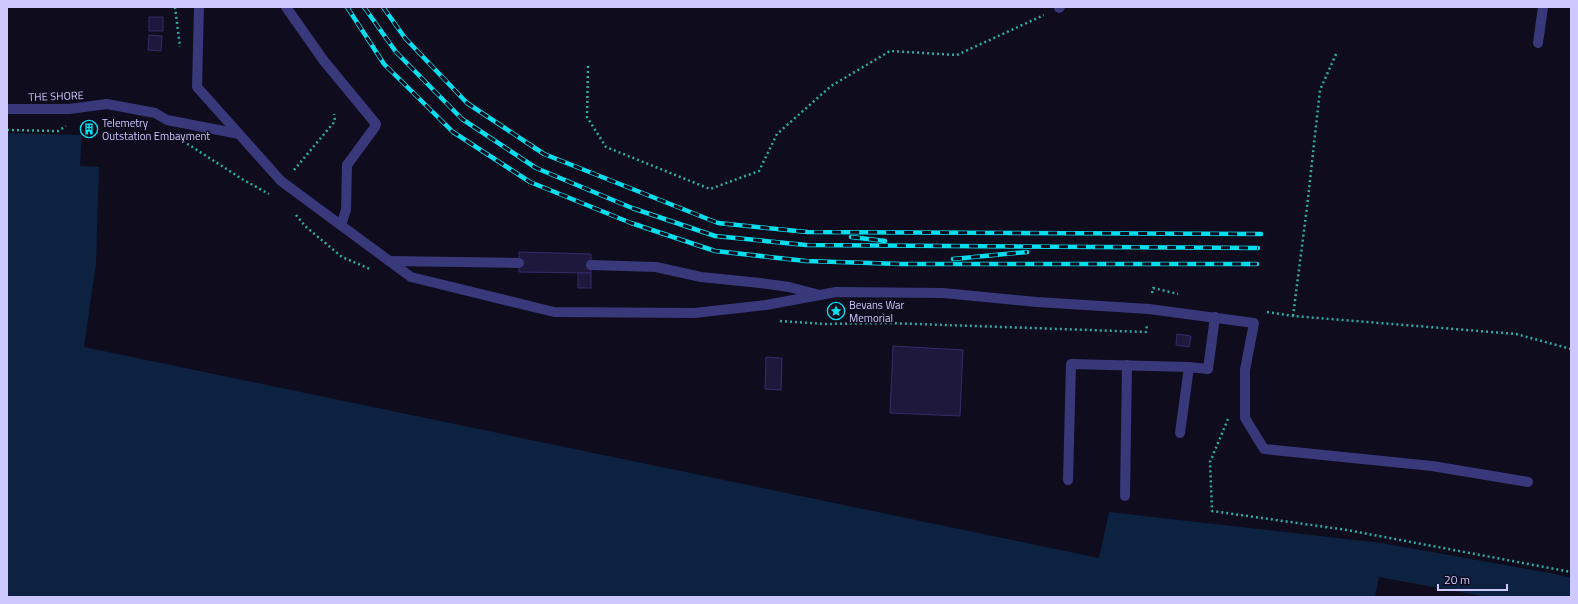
<svg xmlns="http://www.w3.org/2000/svg" width="1578" height="604" viewBox="0 0 1578 604" font-family="'Titillium Web',sans-serif">
<rect width="100%" height="100%" fill="#0e0c1d"/>
<path fill="#0c2240" d="M7 133 82 135 80 166 99 167 96 264 84 347 1099 558 1109 512 1381 543 1550 573 1571 578V597H7Z"/>
<path fill="#0e0c1d" d="M1379 577 1487 597H1375Z"/>
<g fill="#1f183d" stroke="#352b69">
<rect x="149" y="17" width="14" height="14"/>
<path d="M149 35 162 36 161 51 148 50Z"/>
<rect x="86" y="125" width="7" height="8"/>
<path d="M519 252 591 254V273L519 272Z"/>
<rect x="578" y="273" width="13" height="15"/>
<path d="M1177 334 1191 336 1189 347 1176 345Z"/>
<path d="M893 346 963 350 960 416 890 413Z"/>
<path d="M766 357 782 358 781 390 765 389Z"/>
</g>
<g fill="none" stroke-linecap="round" stroke-linejoin="round">
<g stroke="#2faca0" stroke-width="2.5" stroke-dasharray="2 3" stroke-linecap="butt">
<path d="M175 7 180 47"/>
<path d="M588 66 587 117 606 147 710 189 759 171 777 134 831 86 890 51 957 55 1044 15"/>
<path d="M7 130 58 131 66 126"/>
<path d="M183 141 242 179 269 194"/>
<path d="M294 170 335 121 334 114"/>
<path d="M296 215 305 226 342 257 370 269"/>
<path d="M1152 293 1153 288 1178 294"/>
<path d="M1267 312 1293 316 1516 334 1571 349"/>
<path d="M1293 316 1307 207 1320 90 1337 52"/>
<path d="M780 321 825 324 888 323 1146 332 1147 325"/>
<path d="M1228 419 1210 462 1212 511 1347 530 1571 572"/>
</g>
<g stroke="#38387b" stroke-width="10">
<path d="M199 7 197 87 281 181 411 277 554 312 694 313 766 305 836 292 943 293 1037 302 1149 309 1254 323 1245 370V418L1264 449 1432 466 1528 482"/>
<path d="M286 7 324 61 376 124 375 127 347 165 346 210 341 225"/>
<path d="M1059 8 1060 7"/>
<path d="M1538 43 1543 7"/>
<path d="M107 104 155 113 167 120 239 134"/>
<path d="M389 261 519 263"/>
<path d="M591 265 656 267 701 277 760 283 789 287 816 294"/>
<path d="M1180 433 1189 367 1208 369 1215 317"/>
<path d="M1068 480 1071 364 1189 367"/>
<path d="M1125 496 1127 365"/>
</g>
<path stroke="#38387b" stroke-width="10" d="M7 109H69L107 104"/>
<defs>
<g id="rail">
<path d="M347 7 384 64 453 132 530 182 631 223 715 251 806 261 901 264H1257"/>
<path d="M364 7 396 52 462 119 536 168 632 208 715 236 806 245 1258 248"/>
<path d="M383 7 405 38 467 103 544 154 718 223 807 232 1261 234"/>
<path d="M851 237 885 241"/>
<path d="M953 259 1027 252"/>
</g>
</defs>
<use href="#rail" stroke="#05deee" stroke-width="4.5"/>
<use href="#rail" stroke="#0e0c1d" stroke-width="3" stroke-dasharray="9" stroke-linecap="butt"/>
</g>
<defs>
<symbol id="building-ring" viewBox="-11 -11 22 22"><circle r="9.5" fill="#0e0c1d" stroke="#05deee" stroke-width="1.5"/><path d="M-4-6H4V6H1V3H-1V6H-4ZM-2.5-4.3h1.7v1.8h-1.7ZM.8-4.3h1.7v1.8H.8ZM-2.5-1h1.7V.8h-1.7ZM.8-1h1.7V.8H.8Z" fill="#05deee"/></symbol>
<symbol id="sight-ring" viewBox="-11 -11 22 22"><circle r="9.5" fill="#0e0c1d" stroke="#05deee" stroke-width="1.5"/><path d="M0-6L1.8-2.2L6-1.7L2.9 1.2L3.7 5.4L0 3.3L-3.7 5.4L-2.9 1.2L-6-1.7L-1.8-2.2Z" fill="#05deee"/></symbol>
</defs>
<g fill-rule="evenodd">
<use href="#building-ring" x="79" y="119" width="20" height="20"/>
<use href="#sight-ring" x="826" y="301" width="20" height="20"/>
</g>
<g text-anchor="middle" dominant-baseline="central" stroke-width="3" stroke-linejoin="round" paint-order="stroke">
<g font-size="11" fill="#cdc9fe" stroke="#0e0c1d">
<text transform="translate(56 96) rotate(-2)">THE SHORE</text>
</g>
<g font-size="11" fill="#cdc9fe" stroke="#0e0c1d" text-anchor="start">
<text x="102" y="123">Telemetry<tspan x="102" dy="13">Outstation Embayment</tspan></text>
<text x="849" y="305">Bevans War<tspan x="849" dy="13">Memorial</tspan></text>
</g>
</g>
<rect width="1578" height="604" fill="none" stroke="#cdc9fe" stroke-width="16"/>
<path d="M1438 584v6h69v-6" fill="none" stroke="#cdc9fe" stroke-width="2"/>
<text x="1444" y="584" font-size="12" fill="#cdc9fe" stroke="#0e0c1d" stroke-width="3" paint-order="stroke">20 m</text>
</svg>
